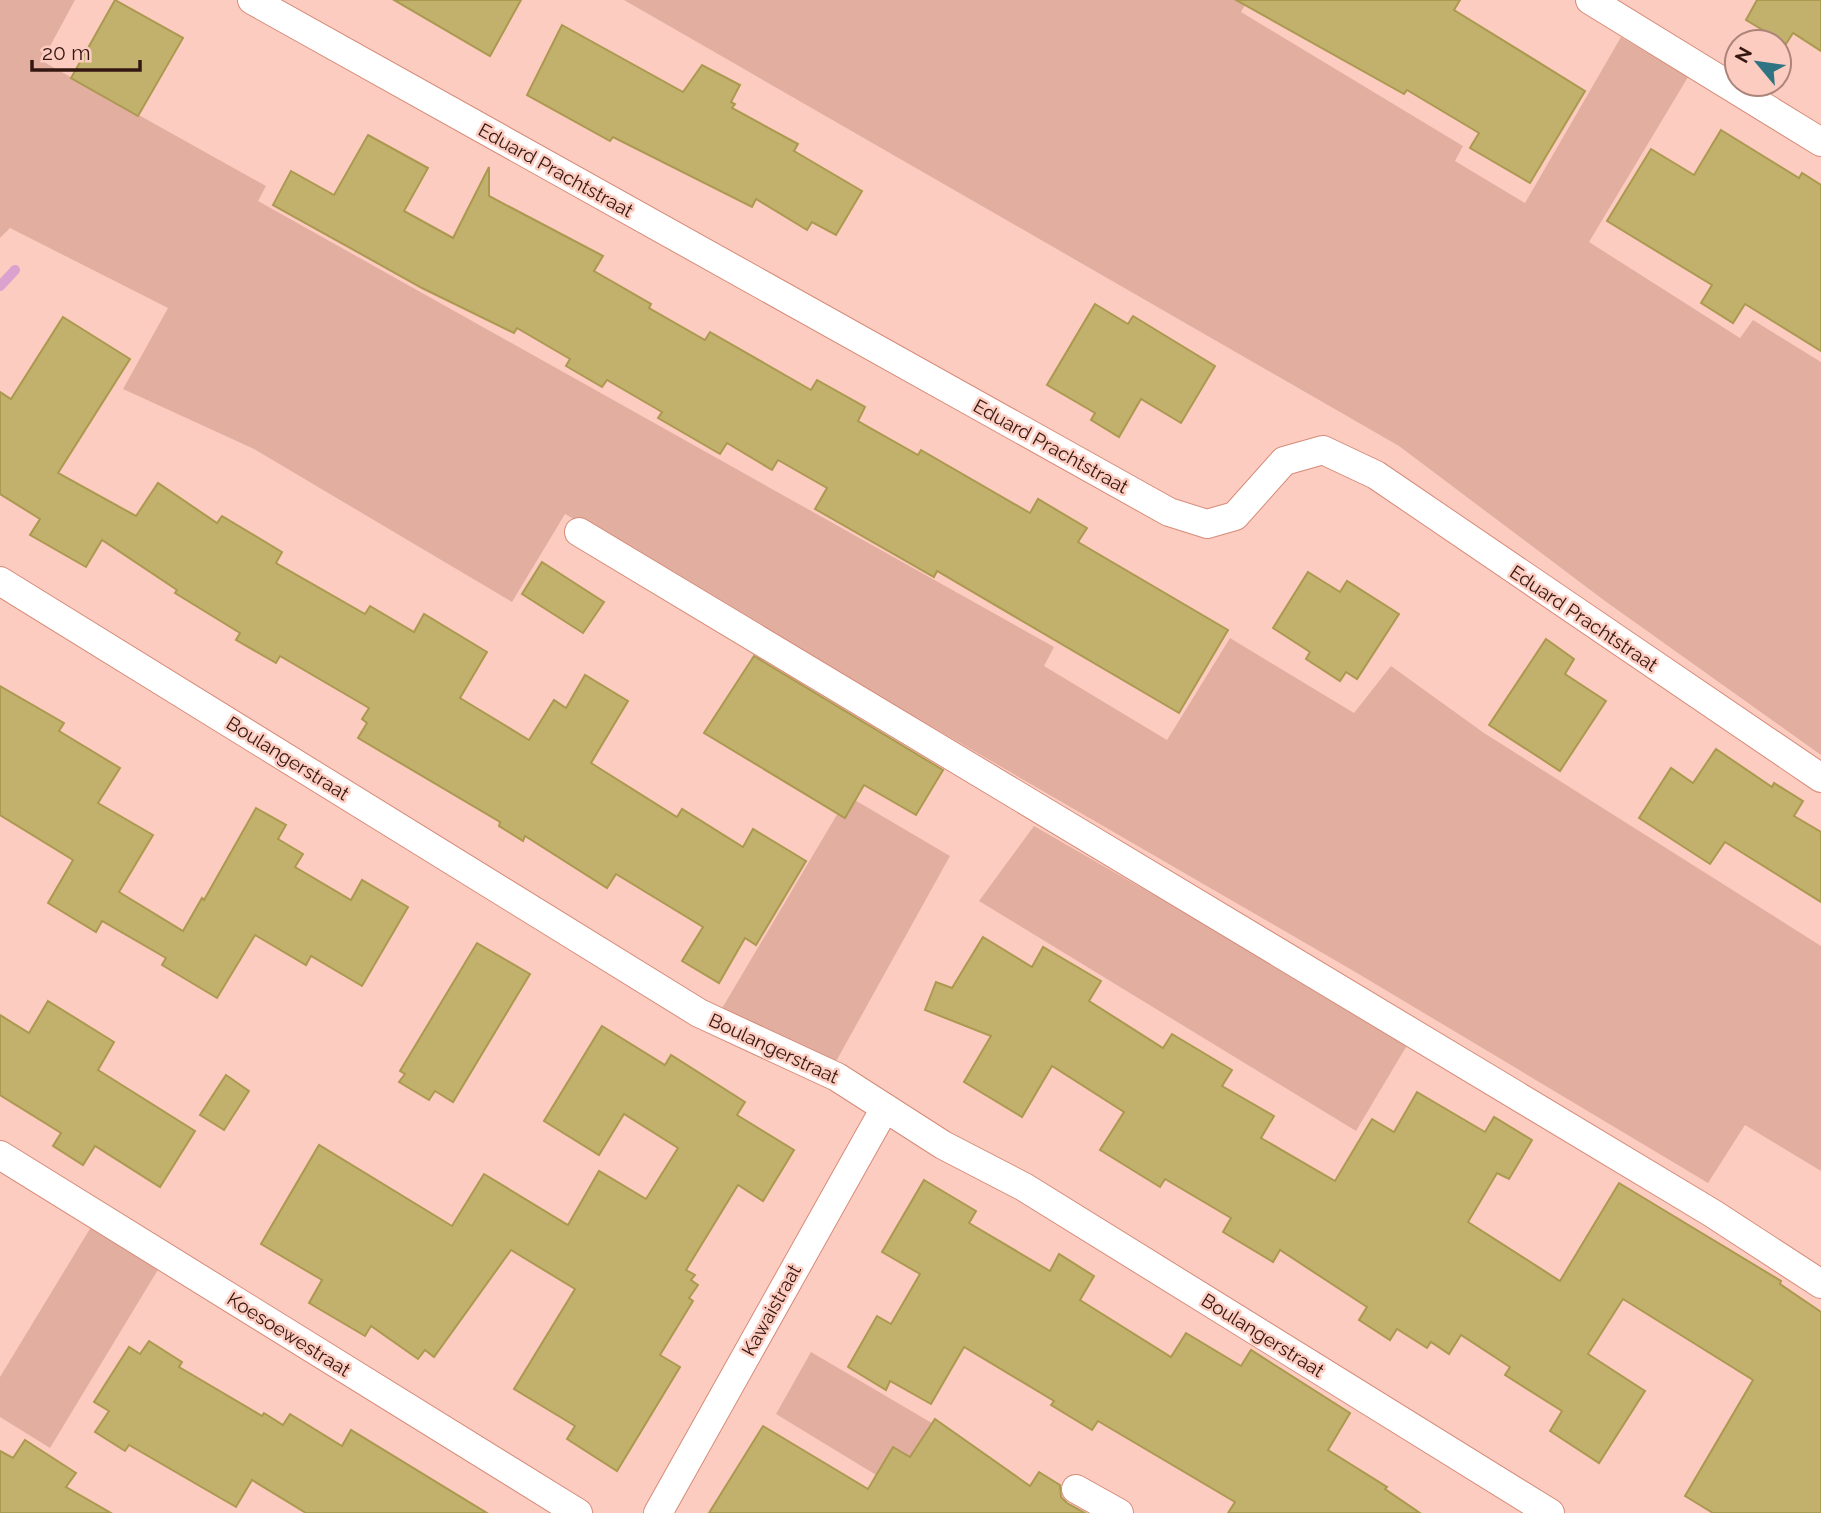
<svg xmlns="http://www.w3.org/2000/svg" width="1821" height="1513" viewBox="0 0 1821 1513" font-family="Raleway,sans-serif">
<rect width="100%" height="100%" fill="#fdccc0"/>
<g fill="#e2aea0">
<path d="M0 0H75L42 61 266 186 258 201 1054 647 1044 666 1167 740 1230 638 1354 713 1391 666 1484 733 1821 946V1171L1745 1125 1708 1183 1357 973 565 514 512 602 254 449 123 389 168 308 10 228 0 238Z"/>
<path d="M624 0H1248L1241 12 1463 146 1455 161 1525 203 1621 37 1688 77 1589 242 1740 338 1753 320 1821 362V755L1605 601 1399 446Z"/>
<path d="M848 796 950 856 834 1065 721 1010Z"/>
<path d="M1034 826 1409 1042 1356 1131 979 901Z"/>
<path d="M91 1227 159 1268 50 1448 0 1417V1377Z"/>
<path d="M811 1352 942 1429 904 1492 776 1414Z"/>
</g>
<g fill="none" stroke-linecap="round" stroke-linejoin="round">
<path stroke="#dca2cf" stroke-width="10" d="M0 286 15 270"/>
</g>
<g fill="#c2b06d" stroke="#ac9950" stroke-width="2">
<path d="M115 0 183 38 138 116 71 78Z"/>
<path d="M394 0H521L490 56Z"/>
<path d="M1236 0H1460L1454 10 1585 91 1530 183 1470 148 1479 133 1407 90 1404 94Z"/>
<path d="M1757 0H1821V51L1793 33 1786 44 1746 20Z"/>
<path d="M562 25 683 92 702 65 740 85 731 102 735 104 732 108 798 144 794 151 862 191 836 235 812 222 807 230 756 199 752 207 613 137 610 141 527 95Z"/>
<path d="M1721 130 1799 178 1802 173 1821 185V351L1745 304 1733 323 1701 303 1712 285 1607 221 1651 149 1694 175Z"/>
<path d="M368 135 428 168 404 211 453 238 489 167V196L603 256 594 271 651 304 649 308 705 340 710 332 811 390 817 380 865 407 858 421 918 455 921 450 1030 513 1038 499 1087 528 1078 542 1228 630 1179 713 937 571 934 577 815 509 827 488 778 460 772 470 727 443 720 454 658 418 662 412 607 380 602 387 566 366 570 359 517 328 514 333 422 288 273 205 291 171 334 195Z"/>
<path d="M1095 304 1128 324 1133 316 1215 366 1181 423 1141 399 1119 437 1091 420 1095 413 1047 385Z"/>
<path d="M63 317 130 359 58 473 136 516 158 483 217 523 222 516 282 552 276 563 365 614 370 606 414 632 424 614 487 652 460 698 529 740 554 700 566 708 585 675 628 701 591 763 677 817 682 809 743 847 753 829 806 861 756 945 745 938 719 983 682 961 703 927 616 874 607 888 525 836 523 841 499 826 500 822 358 738 367 723 362 719 369 708 280 656 276 663 236 640 240 633 175 593 177 590 102 540 86 567 30 535 40 519 0 494V392L11 399Z"/>
<path d="M542 562 604 602 583 633 522 594Z"/>
<path d="M1308 572 1340 592 1347 581 1399 614 1357 679 1346 672 1340 681 1306 659 1310 652 1273 628Z"/>
<path d="M1546 639 1574 659 1565 674 1606 701 1560 771 1489 725Z"/>
<path d="M754 656 943 770 916 815 864 785 845 818 704 733Z"/>
<path d="M0 686 64 723 59 731 120 768 98 803 153 835 119 892 183 931 202 898 204 900 256 808 286 825 278 839 303 854 295 867 351 900 362 880 408 907 362 986 311 956 306 965 255 935 217 998 162 965 166 958 102 921 96 932 48 903 73 860 0 815Z"/>
<path d="M1716 749 1772 787 1774 783 1803 801 1794 816 1821 832V902L1725 842 1710 864 1639 818 1671 768 1693 783Z"/>
<path d="M983 937 1032 967 1043 947 1101 981 1089 1001 1163 1048 1172 1034 1232 1070 1222 1086 1274 1116 1261 1138 1335 1181 1372 1119 1394 1132 1417 1092 1485 1132 1494 1117 1532 1140 1509 1179 1497 1173 1468 1222 1560 1281 1619 1183 1781 1281 1780 1284 1821 1312V1513H1713L1685 1496 1753 1380 1623 1299 1588 1354 1645 1391 1599 1463 1550 1431 1562 1411 1505 1375 1510 1367 1461 1335 1449 1354 1431 1342 1427 1348 1397 1329 1390 1340 1359 1320 1367 1307 1280 1250 1273 1262 1223 1232 1231 1218 1165 1179 1160 1187 1100 1150 1124 1112 1052 1066 1022 1117 964 1082 991 1036 925 1010 936 982 952 988Z"/>
<path d="M477 943 530 974 453 1102 435 1091 429 1100 399 1082 405 1074 400 1071Z"/>
<path d="M48 1001 114 1042 98 1070 195 1131 160 1187 95 1146 83 1165 53 1146 61 1133 0 1095V1015L29 1033Z"/>
<path d="M602 1026 665 1065 671 1055 745 1102 737 1115 794 1150 763 1201 738 1185 686 1270 695 1275 691 1280 698 1285 689 1298 693 1301 660 1355 680 1367 617 1471 567 1439 575 1426 514 1389 575 1289 511 1250 434 1357 425 1350 418 1359 371 1326 365 1336 309 1303 322 1280 261 1244 319 1145 452 1226 484 1174 568 1225 599 1171 646 1199 678 1148 624 1114 599 1155 544 1121Z"/>
<path d="M226 1075 249 1091 224 1130 200 1115Z"/>
<path d="M924 1180 976 1211 969 1223 1050 1271 1059 1254 1094 1276 1080 1300 1171 1357 1186 1333 1241 1366 1251 1350 1350 1413 1328 1450 1387 1487 1385 1489 1420 1513H1228L1235 1502 1098 1421 1092 1430 1051 1405 1054 1401 964 1347 931 1404 890 1381 886 1390 848 1367 877 1316 891 1324 920 1274 882 1252Z"/>
<path d="M149 1341 182 1362 179 1367 262 1416 264 1413 283 1425 290 1414 342 1446 351 1430 487 1513H306L252 1480 236 1507 129 1445 125 1451 95 1432 109 1411 94 1402 129 1347 140 1354Z"/>
<path d="M935 1419 1030 1486 1039 1472 1060 1485 1061 1497 1067 1503 1085 1513H709L763 1426 868 1489 893 1447 910 1457Z"/>
<path d="M25 1440 76 1473 66 1487 111 1513H0V1451L13 1458Z"/>
</g>
<g fill="none" stroke-linecap="round" stroke-linejoin="round">
<defs>
<g id="street">
<path d="M252 0 1169 512 1207 524 1235 516 1284 461 1323 450 1376 475 1821 778"/>
<path d="M1590 0 1821 142"/>
<path d="M579 532 1712 1213 1821 1284"/>
<path d="M0 581 699 1013 837 1077 943 1145 1024 1187 1550 1513"/>
<path d="M0 1155 578 1513"/>
<path d="M1076 1489 1119 1513"/>
<path d="M658 1513 885 1108"/>
</g>
</defs>
<use href="#street" stroke="#d68b78" stroke-width="30"/>
<use href="#street" stroke="#fff" stroke-width="28"/>
</g>
<g text-anchor="middle" dominant-baseline="central" stroke-width="5" stroke-linejoin="round" paint-order="stroke">
<g font-size="19" fill="#341710" stroke="#fdccc0">
<text transform="translate(556 170) rotate(29)">Eduard Prachtstraat</text>
<text transform="translate(1051 446) rotate(29)">Eduard Prachtstraat</text>
<text transform="translate(1584 618) rotate(34)">Eduard Prachtstraat</text>
<text transform="translate(288 758) rotate(32)">Boulangerstraat</text>
<text transform="translate(774 1048) rotate(25)">Boulangerstraat</text>
<text transform="translate(771 1310) rotate(-61)">Kawaistraat</text>
<text transform="translate(289 1334) rotate(32)">Koesoewestraat</text>
<text transform="translate(1263 1335) rotate(32)">Boulangerstraat</text>
</g>
</g>
<g transform="translate(1758 63) rotate(299)"><circle r="33" fill="#fdccc0" stroke="#ad847a" stroke-width="2"/>
<path d="M0-5L12 26L0 18L-12 26Z" fill="#307483"/>
<text y="-10" font-size="19" font-weight="bold" text-anchor="middle" fill="#341710">N</text>
</g>
<path d="M32 60v10h108v-10" fill="none" stroke="#341710" stroke-width="3.5"/>
<text x="42" y="60" font-size="21" fill="#341710" stroke="#fdccc0" stroke-width="5" paint-order="stroke">20 m</text>
</svg>
